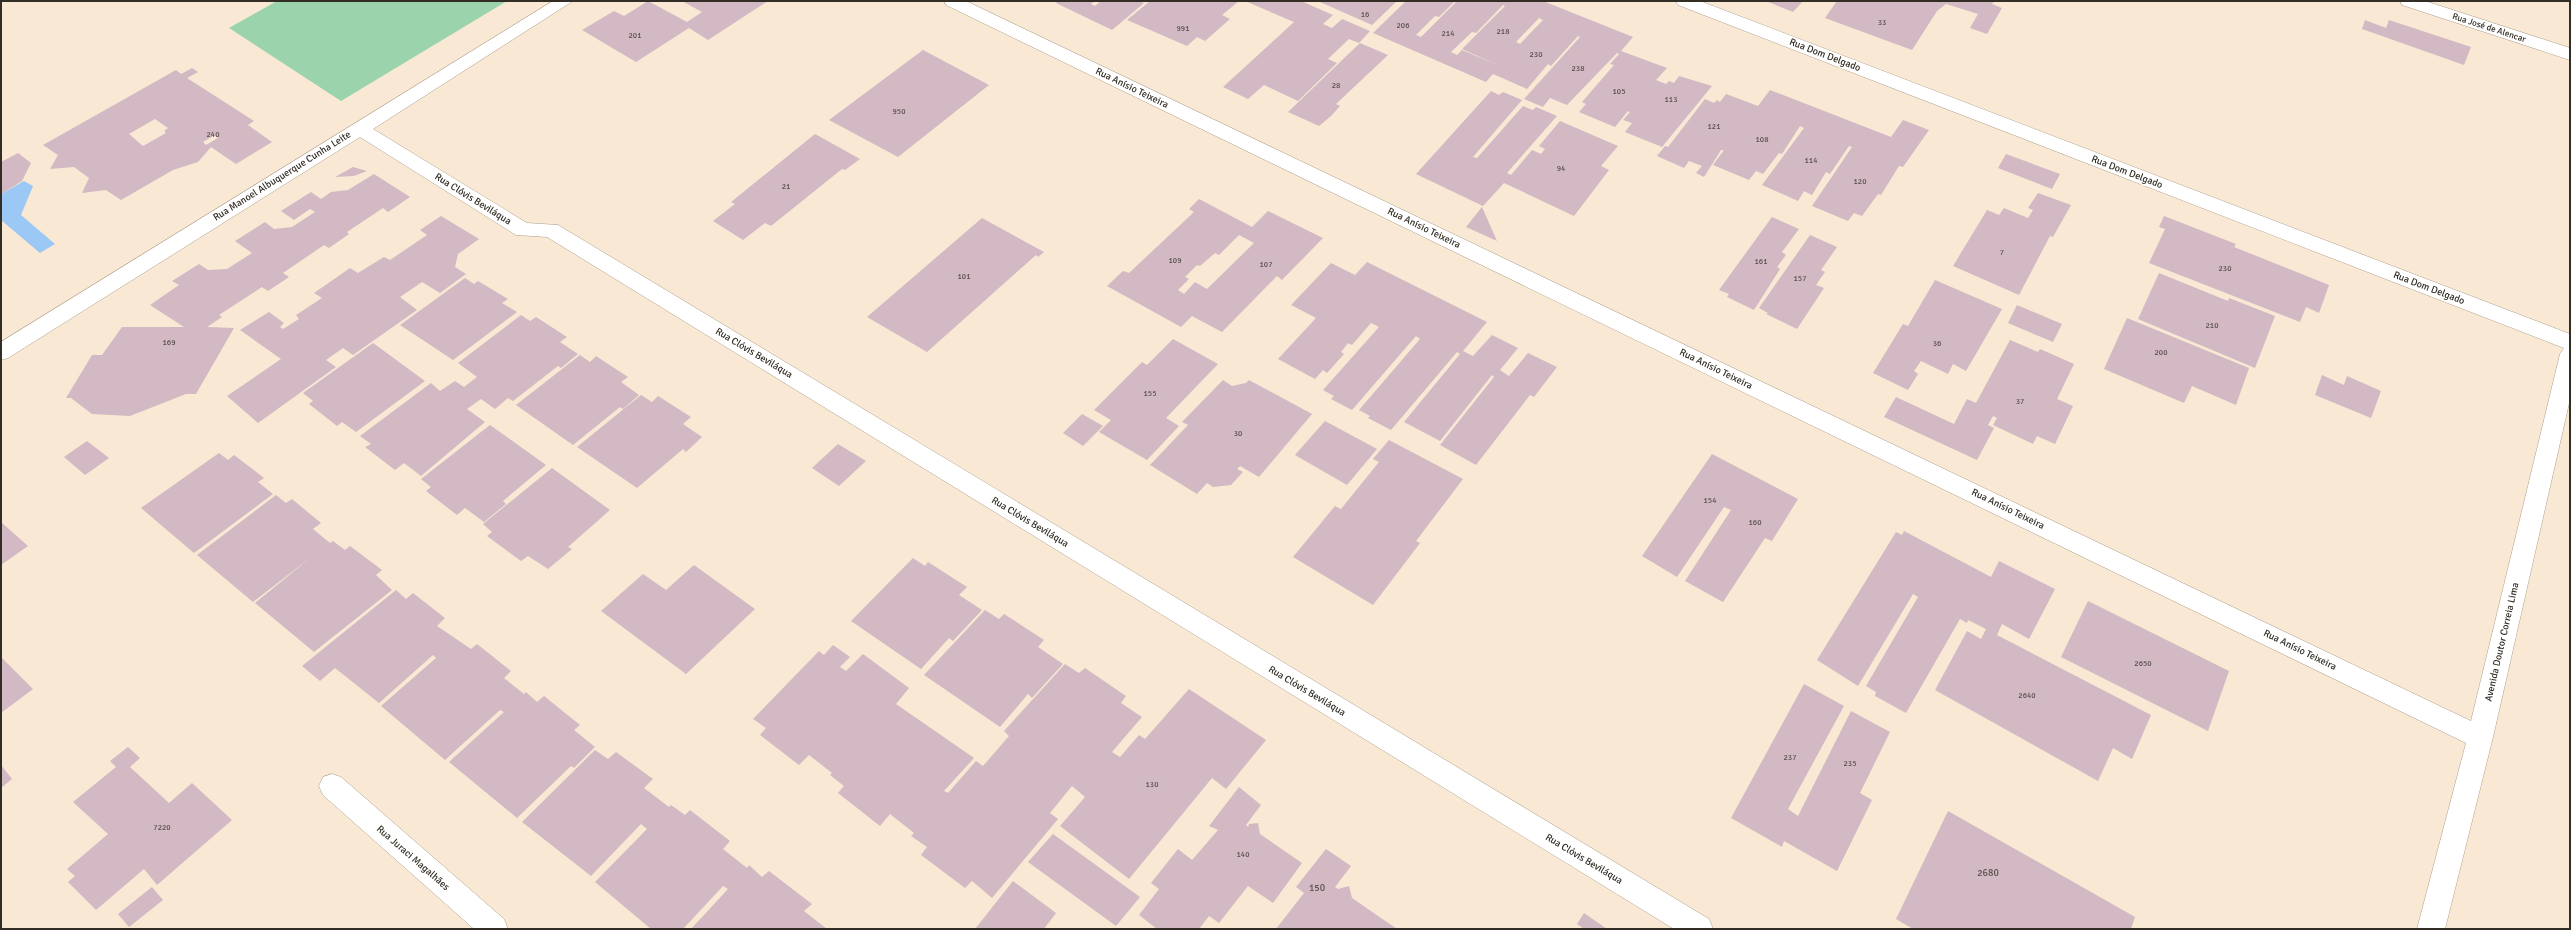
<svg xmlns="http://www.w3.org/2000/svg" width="2571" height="930" viewBox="0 0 2571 930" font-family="Signika,sans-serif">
<rect width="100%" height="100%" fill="#f8e8d4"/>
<path fill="#9ad3ac" d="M277 1H507L341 101 229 28Z"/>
<path fill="#9bc8f4" d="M24 181 33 186 21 215 55 244 40 253 1 220V194Z"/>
<g fill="#d2b9c4" fill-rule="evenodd">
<path d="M648 1 687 22 702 12 682 1H768L708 40 689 28 636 62 582 30 614 11 624 16Z"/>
<path d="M1058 1H1094L1091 4 1095 6 1101 1H1138L1144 3 1112 30 1056 3Z"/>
<path d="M1150 1H1239L1222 15 1230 19 1205 41 1197 37 1187 46 1127 20Z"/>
<path d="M1245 1H1301L1333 15 1323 24 1332 28 1342 19 1370 31 1359 43 1349 39 1328 59 1337 63 1298 101 1264 85 1248 99 1223 87 1294 22Z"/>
<path d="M1322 1H1397L1372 25 1320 2Z"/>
<path d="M1406 1H1455L1439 17 1435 16 1416 35 1421 37 1457 1H1543L1633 37 1621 51 1667 68 1656 80 1666 84 1669 81 1674 83 1679 76 1712 86 1662 147 1625 132 1632 123 1623 120 1630 112 1628 111 1615 127 1579 112 1586 104 1582 102 1614 65 1610 64 1619 54 1617 53 1567 105 1550 98 1543 107 1524 99 1580 37 1578 36 1551 66 1548 64 1527 89 1493 74 1486 82 1373 33ZM1503 5 1505 6 1462 49 1500 66 1462 50 1457 55 1451 52 1472 32 1476 33ZM1539 18 1543 20 1520 44 1516 42Z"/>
<path d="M1766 1H1803L1793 12Z"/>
<path d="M1837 1H1994L1992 4 2002 8 1987 34 1970 28 1978 14 1946 4 1937 11 1912 50 1825 18Z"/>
<path d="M2365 20 2386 28 2389 20 2471 47 2464 65 2362 29Z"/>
<path d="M1360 43 1388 55 1336 104 1340 106 1331 116 1319 126 1288 112Z"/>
<path d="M923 50 989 85 898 157 829 120Z"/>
<path d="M192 68 198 72 187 78 254 121 248 125 272 142 236 164 211 147 198 162 173 170 121 200 106 190 82 193 89 178 74 167 50 169 58 155 43 145 176 70 181 74ZM155 119 168 128 164 131 166 133 143 146 129 134ZM215 135 218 138 206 145 203 142Z"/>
<path d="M1770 90 1891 137 1903 120 1929 130 1903 167 1899 166 1881 195 1878 194 1862 216 1854 213 1848 221 1812 206 1852 147 1849 146 1830 174 1826 172 1812 195 1804 191 1798 201 1762 185 1804 128 1800 126 1782 154 1779 153 1763 174 1756 171 1749 180 1713 165 1724 150H1721L1704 177 1696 173 1702 166 1689 161 1684 168 1657 156 1665 146 1668 147 1705 99 1714 103 1717 100 1720 102 1726 94 1758 106Z"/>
<path d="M1491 91 1499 95 1503 92 1522 100 1473 157 1477 158 1523 106 1533 110 1536 107 1557 116 1507 173 1511 175 1532 150 1541 154 1545 149 1539 146 1560 121 1618 146 1601 166 1609 170 1574 216 1504 183 1483 206 1416 174Z"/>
<path d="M815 134 860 159 845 170 842 169 771 226 765 223 743 240 713 221 735 204 731 202Z"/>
<path d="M18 153 31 163 22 181 1 194V162Z"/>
<path d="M2006 154 2060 174 2052 189 1998 168Z"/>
<path d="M353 167 367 171 354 176 335 177Z"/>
<path d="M374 174 410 197 388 212 383 208 347 232 349 234 329 248 324 245 283 273 289 277 268 291 262 287 219 315 222 317 207 327 234 328 196 394H186L130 416 92 414 71 398H66L92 355H102L122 327H184L150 305 179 285 172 281 199 264 208 270 227 269 252 253 235 241 265 222 274 229 292 227 315 212 310 209 294 220 281 211 311 192 321 199 331 192 348 190Z"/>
<path d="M2038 193 2071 205 2053 237 2050 236 2019 295 1953 266 1987 210 1999 215 2004 208 2028 218 2033 210 2028 208Z"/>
<path d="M1199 199 1252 227 1268 211 1323 238 1282 280 1277 276 1222 332 1192 316 1181 327 1107 286 1123 271 1129 273 1194 212 1189 209ZM1239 235 1254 243 1207 289 1195 282 1184 294 1178 290 1189 279 1185 277 1197 265 1200 266 1215 253 1219 255Z"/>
<path d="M1482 207 1497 241 1466 227Z"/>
<path d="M441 216 479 239 458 254 455 267 466 274 440 293 422 282 400 297 417 310 353 355 343 348 326 360 336 367 258 423 227 396 281 359 240 330 269 312 284 323 280 327 283 329 299 319 296 315 322 298 314 293 350 268 358 273 384 257 390 260 427 235 420 230Z"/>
<path d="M2164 216 2236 244 2234 247 2329 285 2319 313 2306 307 2300 322 2149 263 2165 229 2159 227Z"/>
<path d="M1772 217 1799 229 1782 252 1786 255 1777 267 1780 269 1754 310 1727 297 1729 294 1719 290Z"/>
<path d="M982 218 1044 252 1038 257 1036 255 927 352 867 317Z"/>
<path d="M1810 235 1837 247 1821 270 1825 272 1816 285 1824 288 1797 329 1766 314 1768 313 1759 308Z"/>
<path d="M1367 262 1487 322 1463 351 1473 356 1492 335 1518 348 1500 370 1509 376 1528 353 1557 367 1534 397 1530 395 1476 465 1440 445 1494 377 1492 375 1440 441 1404 422 1460 354 1457 352 1391 430 1368 418 1370 416 1359 410 1420 339 1416 336 1352 410 1331 399 1334 396 1323 390 1379 327 1371 323 1352 345 1348 343 1341 352 1344 354 1327 373 1323 370 1315 379 1278 359 1316 318 1291 305 1331 263 1355 275Z"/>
<path d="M2159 273 2228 301 2229 298 2275 316 2255 368 2138 319Z"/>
<path d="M465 278 474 284 478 281 508 299 502 303 517 312 453 360 400 325Z"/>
<path d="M1935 280 2002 309 1966 371 1953 364 1948 374 1921 361 1914 371 1918 374 1908 390 1873 373 1903 324 1908 326Z"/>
<path d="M2017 305 2062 324 2053 342 2008 323Z"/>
<path d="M521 315 530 321 536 317 567 337 560 342 578 354 561 368 558 366 513 401 508 398 495 409 481 399 467 409 485 422 421 476 404 463 395 470 365 447 371 444 360 436 431 383 440 391 455 381 464 387 477 377 458 363Z"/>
<path d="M2127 318 2249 368 2236 405 2192 386 2184 403 2104 369Z"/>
<path d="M1173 339 1218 364 1166 418 1179 426 1147 460 1099 432 1111 420 1094 410 1142 362 1147 365Z"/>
<path d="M2010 340 2038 352 2040 349 2074 364 2057 399 2073 406 2055 444 2037 436 2033 444 1993 425 1997 418 1993 416 1988 425 1994 428 1977 460 1884 417 1896 397 1954 424 1967 399 1976 403Z"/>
<path d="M373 343 425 381 356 432 342 422 337 426 309 404 313 401 303 393Z"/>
<path d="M580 355 590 362 596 356 628 377 621 382 639 395 623 409 620 407 573 445 516 405Z"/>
<path d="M2322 375 2344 385 2347 376 2381 391 2371 418 2315 395Z"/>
<path d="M1223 380 1232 386 1246 383 1249 380 1312 414 1259 477 1240 466 1237 469 1243 472 1231 485 1213 487 1207 483 1197 494 1150 465 1188 425 1182 422Z"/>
<path d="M641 395 652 402 658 396 691 417 683 424 702 437 686 452 683 449 637 488 577 447Z"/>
<path d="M1082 414 1103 426 1083 446 1063 433Z"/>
<path d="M1325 421 1377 449 1347 485 1295 455Z"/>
<path d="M490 425 546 465 503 501 506 504 484 522 465 508 457 515 426 491 431 487 421 479Z"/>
<path d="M1389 440 1463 479 1416 541 1420 543 1373 605 1293 557 1335 506 1341 509 1379 462 1373 459Z"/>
<path d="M87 441 109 458 85 475 64 457Z"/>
<path d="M838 444 866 461 839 486 812 468Z"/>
<path d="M219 453 228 460 234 455 264 478 258 482 273 494 194 553 141 508Z"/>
<path d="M1712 454 1798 499 1772 541 1765 538 1723 602 1685 581 1731 510 1724 507 1677 577 1642 556Z"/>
<path d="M552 468 610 510 568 547 572 549 548 569 528 556 521 561 487 536 492 532 483 524Z"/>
<path d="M276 495 286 503 292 499 321 523 313 529 330 543 333 541 345 550 350 546 382 570 376 575 392 590 314 652 255 603 310 558 253 602 197 555Z"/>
<path d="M1 522 28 546 1 565Z"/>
<path d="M1904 531 1991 577 1999 561 2055 589 2029 639 2002 624 1997 635 2151 715 2132 759 2113 748 2098 781 1935 690 1967 631 1981 639 1986 629 1968 620 1967 623 1960 619 1906 713 1875 696 1876 692 1866 686 1918 597 1913 594 1858 686 1817 660 1896 532 1902 535Z"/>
<path d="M913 558 925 566 928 562 967 587 959 595 982 610 953 641 949 638 921 669 851 621Z"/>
<path d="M694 565 755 609 686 674 601 611 643 574 666 590Z"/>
<path d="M396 590 406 599 413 593 445 618 437 626 471 649 477 644 511 671 504 678 524 694 526 692 537 702 544 696 580 725 574 730 595 747 574 768 571 766 517 818 449 762 504 712 500 710 445 760 381 706 436 658 433 655 379 703 335 668 320 681 302 666Z"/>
<path d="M2088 601 2229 671 2208 731 2061 657Z"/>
<path d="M985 610 999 619 1004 614 1044 640 1038 647 1063 664 1032 698 1028 694 1000 727 924 675Z"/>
<path d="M833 645 850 657 840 667 846 671 863 654 909 688 896 704 974 758 944 791 948 793 976 761 983 766 1009 736 1004 731 1065 664 1079 673 1085 668 1126 696 1121 703 1142 717 1112 752 1120 757 1139 735 1145 739 1189 689 1266 740 1226 789 1212 778 1129 879 1060 826 1085 797 1072 786 1050 813 1058 819 992 898 972 881 965 888 921 855 927 847 911 836 914 833 890 814 880 826 838 793 844 786 830 775 832 773 809 755 799 765 760 735 766 728 753 719 819 651 824 655Z"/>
<path d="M1 657 33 689 1 713Z"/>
<path d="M1804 684 1844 706 1788 809 1798 816 1851 711 1890 732 1860 793 1872 800 1837 871 1784 841 1782 847 1731 818Z"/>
<path d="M128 747 140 758 130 767 169 803 192 783 232 820 157 885 144 869 96 910 68 882 75 876 67 869 108 834 73 802 116 767 110 761Z"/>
<path d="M595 750 608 759 616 752 653 779 644 788 669 807 671 805 685 815 690 810 730 841 723 849 747 868 749 865 762 877 769 871 812 904 804 911 827 929H691L728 889 723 886 683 929H651L595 882 647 829 641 824 591 876 522 822Z"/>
<path d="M1 765 12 779 1 788Z"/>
<path d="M1239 787 1261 805 1246 825 1248 827 1249 824 1258 823 1260 834 1302 863 1273 903 1248 886 1219 923 1209 916 1199 929H1157L1139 915 1159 889 1151 883 1178 849 1192 860 1218 830 1209 826Z"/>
<path d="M1948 811 2135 917 2131 929H1913L1896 919Z"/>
<path d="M1053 834 1140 897 1116 926 1028 862Z"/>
<path d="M1326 849 1351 866 1335 887 1338 889 1349 886 1352 898 1397 929H1276L1304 893 1296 887Z"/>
<path d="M1013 881 1056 913 1044 929H975Z"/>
<path d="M152 887 163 900 129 927 118 914Z"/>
<path d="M1584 913 1607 929H1584L1577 924Z"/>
</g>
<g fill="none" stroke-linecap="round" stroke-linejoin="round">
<defs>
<g id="street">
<path d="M553 1H573L373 129 527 223 558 225 1709 919 1713 929H1674L547 237 516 235 360 137 8 358 1 360V342Z"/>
<path d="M944 1H966L2471 721 2560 354 2564 348 1678 5 1676 1H1700L2570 334V399L2493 737 2445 929H2417L2466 743 946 5Z"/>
<path d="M2400 1H2425L2570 48V60L2402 5Z"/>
<path d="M332 774 341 777 504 919 508 929H474L323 795 319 786 323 777Z"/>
</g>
</defs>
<use href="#street" stroke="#aea08d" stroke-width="1"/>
<use href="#street" fill="#fff" fill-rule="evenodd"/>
</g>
<g text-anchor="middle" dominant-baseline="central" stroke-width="3" stroke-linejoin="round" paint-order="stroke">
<g font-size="8" fill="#5a504d">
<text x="1365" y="14">16</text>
<text x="1882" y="22">33</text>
<text x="1403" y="25">206</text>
<text x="1183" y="28">991</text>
<text x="1503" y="31">218</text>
<text x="1448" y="33">214</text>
<text x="635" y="35">201</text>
<text x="1536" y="54">230</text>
<text x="1578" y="68">238</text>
<text x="1336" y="85">28</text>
<text x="1619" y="91">105</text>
<text x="1671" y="99">113</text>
<text x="899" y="111">950</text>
<text x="1714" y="126">121</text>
<text x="213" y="134">240</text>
<text x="1762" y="139">108</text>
<text x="1811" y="160">114</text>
<text x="1561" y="168">94</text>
<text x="1860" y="181">120</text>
<text x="786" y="186">21</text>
<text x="2002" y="252">7</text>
<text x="1175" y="260">109</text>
<text x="1761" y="261">161</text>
<text x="1266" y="264">107</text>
<text x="2225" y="268">230</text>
<text x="964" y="276">101</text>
<text x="1800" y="278">157</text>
<text x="2212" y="325">210</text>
<text x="169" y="342">169</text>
<text x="1937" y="343">36</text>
<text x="2161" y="352">200</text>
<text x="1150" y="393">155</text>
<text x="2020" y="401">37</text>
<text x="1238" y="433">30</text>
<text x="1710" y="500">154</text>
<text x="1755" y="522">160</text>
<text x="2143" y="663">2650</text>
<text x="2027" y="695">2640</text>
<text x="1790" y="757">237</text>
<text x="1850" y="763">235</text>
<text x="1152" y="784">130</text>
<text x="162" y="827">7220</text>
<text x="1243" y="854">140</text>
</g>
<g font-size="9" fill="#322d25" stroke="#fff">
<text transform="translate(2489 28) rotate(18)">Rua José de Alencar</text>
</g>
<g font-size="10" fill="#322d25" stroke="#fff">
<text transform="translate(1825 55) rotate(21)">Rua Dom Delgado</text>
<text transform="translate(1132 88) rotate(26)">Rua Anísio Teixeira</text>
<text transform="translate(2127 172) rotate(21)">Rua Dom Delgado</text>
<text transform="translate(282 176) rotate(-32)">Rua Manoel Albuquerque Cunha Leite</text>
<text transform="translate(473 199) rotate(32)">Rua Clóvis Beviláqua</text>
<text transform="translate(1424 228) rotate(26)">Rua Anísio Teixeira</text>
<text transform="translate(2429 288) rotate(21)">Rua Dom Delgado</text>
<text transform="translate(754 353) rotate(31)">Rua Clóvis Beviláqua</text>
<text transform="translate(1716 369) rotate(26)">Rua Anísio Teixeira</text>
<text transform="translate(2008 509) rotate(26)">Rua Anísio Teixeira</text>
<text transform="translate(1030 522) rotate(31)">Rua Clóvis Beviláqua</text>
<text transform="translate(2502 642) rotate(-77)">Avenida Doutor Correia Lima</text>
<text transform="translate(2300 650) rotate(26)">Rua Anísio Teixeira</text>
<text transform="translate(1307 691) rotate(31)">Rua Clóvis Beviláqua</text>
<text transform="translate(413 858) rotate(41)">Rua Juraci Magalhães</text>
<text transform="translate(1584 859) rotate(31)">Rua Clóvis Beviláqua</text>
</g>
<g font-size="10" fill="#5a504d">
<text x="1988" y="873">2680</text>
<text x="1317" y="888">150</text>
</g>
</g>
<rect width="2571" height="930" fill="none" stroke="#322d25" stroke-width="4"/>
</svg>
